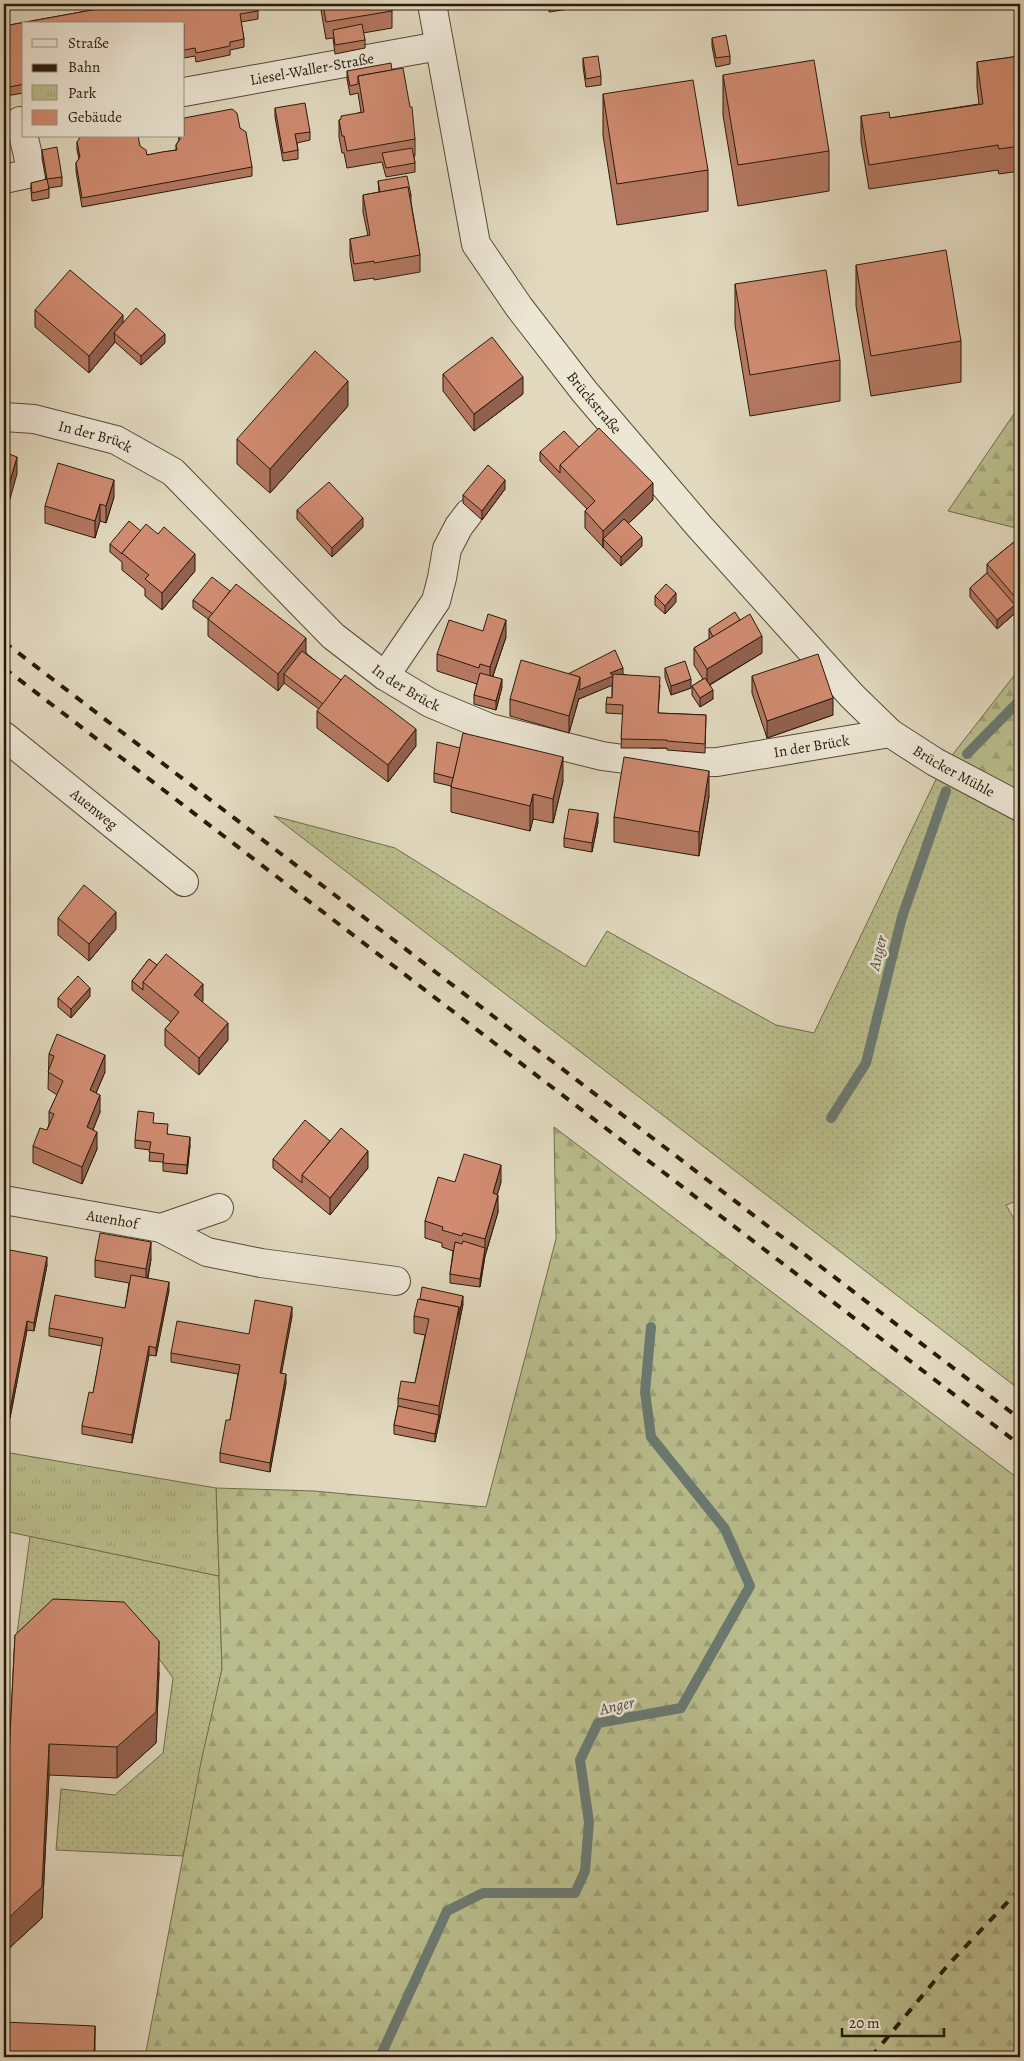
<svg xmlns="http://www.w3.org/2000/svg" width="1024" height="2061" viewBox="0 0 1024 2061" font-family="Alegreya,serif">
<defs>
<pattern id="grass-dots" width="8" height="8" patternUnits="userSpaceOnUse" patternTransform="scale(1.25)"><rect width="8" height="8" fill="#b9bc8c"/><path d="M2 2h.1M6 6h.1" fill="none" stroke="#9fa177" stroke-width="1.8" stroke-linecap="round"/></pattern>
<pattern id="forest-firs" width="22" height="20" patternUnits="userSpaceOnUse" patternTransform="scale(1.25)"><rect width="22" height="20" fill="#b9bc8c"/><path d="M5 1l3.5 6h-7zM16 11l3.5 6h-7z" fill="#9fa177"/></pattern>
<pattern id="park-tufts" width="24" height="20" patternUnits="userSpaceOnUse" patternTransform="scale(1.25)"><rect width="24" height="20" fill="#b9bc8c"/><path d="M3 7l-1-3M5 7V3M7 7l1-3M15 17l-1-3M17 17v-4M19 17l1-3" fill="none" stroke="#9fa177"/></pattern>
</defs>
<rect width="100%" height="100%" fill="#e1d8be"/>
<filter id="stains"><feTurbulence type="fractalNoise" baseFrequency=".004" numOctaves="4"/><feColorMatrix values="0 0 0 0 .2 0 0 0 0 .09 0 0 0 0 .02 0 0 0 .5 -.17"/></filter>
<radialGradient id="worn" r=".72"><stop offset=".6" stop-color="#630" stop-opacity="0"/><stop offset="1" stop-color="#630" stop-opacity=".3"/></radialGradient>
<g fill="url(#grass-dots)" stroke="#726b4b">
<path d="M940 771 1020 812V1200L1006 1205 1020 1229V1390L274 816 395 848 585 967 607 931 776 1025 814 1033Z"/>
<path d="M30 1536 219 1576 222 1669 183 1856 56 1850 61 1789 115 1795 163 1753 173 1678 139 1631 14 1656Z"/>
</g>
<g fill="url(#forest-firs)" stroke="#726b4b">
<path d="M1020 405V529L948 511Z"/>
<path d="M1020 668V802L946 763Z"/>
<path d="M554 1127 1020 1480V2057H145L201 1762 222 1669 216 1488 314 1491 486 1507 556 1239Z"/>
</g>
<path fill="url(#park-tufts)" stroke="#726b4b" d="M4 1452 216 1488 219 1576 4 1531Z"/>
<g fill="none" stroke-linecap="round" stroke-linejoin="round">
<g stroke="#6a7971" stroke-width="10">
<path d="M967 754 1020 700"/>
<path d="M831 1118 866 1063 902 917 946 791"/>
<path d="M380 2057 447 1911 483 1893H575L585 1871 589 1822 580 1760 598 1723 681 1708 750 1586 725 1529 651 1437 645 1392 651 1327"/>
</g>
<defs>
<g id="minor">
<path id="s1" d="M432 4 476 244 519 307 584 391 699 526 852 696 890 733 935 762 1020 807"/>
<path id="s2" d="M184 92 439 46"/>
<path d="M4 179 32 173 20 121"/>
<path id="s3" d="M4 417 34 419 116 440 173 472 333 636 385 676 430 703 490 728 602 756 653 763 717 762 890 733"/>
<path d="M385 676 436 601 442 578 447 549 459 526 469 513"/>
<path id="s4" d="M4 736 184 882"/>
<path id="s5" d="M4 1200 161 1228 219 1208"/>
<path d="M161 1228 207 1252 261 1263 396 1281"/>
</g>
</defs>
<use href="#minor" stroke="#584a37" stroke-width="30"/>
<use href="#minor" stroke="#ece6d5" stroke-width="28"/>
<g stroke="#2a1a0a" stroke-width="4" stroke-dasharray="9 9" stroke-linecap="butt">
<path d="M4 642 1020 1419"/>
<path d="M4 668 1020 1445"/>
<path d="M871 2057 948 1965 1020 1889"/>
</g>
</g>
<g fill="#b37861" stroke="#2a1a0a">
<path d="M125 4H256L258 11V19L241 22 244 39V47L230 50V55L196 62 195 56 184 58V24H24V93L5 96 4 91V26Z"/>
<path d="M320 4H391L392 11V28L363 33 365 40V48L335 54 333 38 326 39Z"/>
<path d="M548 4H601V7L584 9 583 7 549 12Z"/>
<path d="M712 38 730 56V64L716 67 712 46Z"/>
<path d="M1020 56V171L999 174 998 170 869 189 861 141V116L890 118 979 104 977 87V62Z"/>
<path d="M583 58 601 76V85L586 87 583 67Z"/>
<path d="M392 70 415 139V156H414L415 163V172L386 177 382 162 347 168 344 153H342L339 137V120L361 112 358 93 350 95 347 79V71Z"/>
<path d="M723 75 829 151V191L738 206 723 115Z"/>
<path d="M603 94 708 170V211L617 225 603 135Z"/>
<path d="M275 108 310 132V140L297 143 298 150V159L283 161 275 117Z"/>
<path d="M240 128 252 167V176L82 207 76 171V163L79 159 77 150V142L140 146 147 155 176 150V145L179 140 178 136H184Z"/>
<path d="M42 150 62 177V186L49 188V198L32 201 31 191V183L46 180 42 158Z"/>
<path d="M378 181 411 195V202L420 255V272L374 280V278L354 281 350 256V239L368 236 363 212V195L379 192Z"/>
<path d="M856 265 961 341V382L871 396 856 306Z"/>
<path d="M735 284 840 360V401L750 416 735 325Z"/>
<path d="M35 310 123 322 165 343 141 365 115 342 89 373 35 327Z"/>
<path d="M443 374 523 394 474 431 443 391Z"/>
<path d="M348 406 270 493 237 464V439Z"/>
<path d="M579 447 653 500 628 524 642 546 621 566 585 528V511L587 509 540 461V452Z"/>
<path d="M505 489 482 520 463 503V495Z"/>
<path d="M114 497 106 523 100 521 95 538 45 523V506Z"/>
<path d="M297 510 363 527 332 557 297 519Z"/>
<path d="M141 531 158 534 195 571 162 610 145 596V589L122 570V562L110 552V544Z"/>
<path d="M1020 537V609L997 629 970 597V588L987 573V564Z"/>
<path d="M655 596 676 602 665 614 655 605Z"/>
<path d="M193 600 306 653 416 746 388 782 317 728V711L319 709 284 683 278 691 208 636V619L193 608Z"/>
<path d="M740 620 762 653 710 685 713 699 700 707 692 695V686L703 679 694 665V648L709 639V629Z"/>
<path d="M483 631 506 637 493 676 502 687 496 710 474 704V695L477 684 437 671V654Z"/>
<path d="M665 668 691 688 671 695 665 677Z"/>
<path d="M568 674H623L660 685 658 713 706 715 705 753 667 750V748H621L623 714 606 713V704L612 698V685L579 699V698L569 733 510 716V699Z"/>
<path d="M752 676 833 715 767 738 752 693Z"/>
<path d="M434 773 563 781 553 823 533 819 530 831 451 812V786L434 782Z"/>
<path d="M709 796 699 856 614 842V817Z"/>
<path d="M598 822 592 852 564 847V838Z"/>
<path d="M58 918 116 929 89 961 58 935Z"/>
<path d="M149 959 203 1001 202 1002 228 1040 199 1075 165 1046V1029L171 1022 132 990V981Z"/>
<path d="M90 996 71 1018 58 1007V998Z"/>
<path d="M49 1054 105 1072 96 1093 100 1112 93 1130 97 1149 82 1184 33 1163V1146L47 1130 49 1124V1112L57 1095 48 1089Z"/>
<path d="M154 1123 168 1134 190 1145 187 1174 163 1171V1162L149 1161 150 1150 135 1148V1140Z"/>
<path d="M330 1141 368 1168 330 1215 273 1168V1159Z"/>
<path d="M455 1182H501L497 1195 498 1212 485 1256 480 1287 450 1283V1274L453 1251 442 1247V1243L425 1238V1221Z"/>
<path d="M151 1259 148 1278 169 1290 156 1356 149 1355 132 1443 82 1434V1426L93 1393 102 1346 49 1336V1328L125 1308 129 1283 95 1277V1260Z"/>
<path d="M47 1265 34 1331 27 1330 10 1418 4 1417V1282Z"/>
<path d="M463 1304 435 1442 394 1434V1425L398 1406V1398L415 1383 425 1335 414 1333V1316Z"/>
<path d="M292 1316 281 1373 286 1383 270 1472 220 1462V1453L230 1420 238 1374 171 1362V1353L249 1334Z"/>
<path d="M15 1635 159 1672 156 1743 117 1778 49 1775 42 1918 4 1953V1777H8Z"/>
</g>
<g fill="#92614f" stroke="#2a1a0a">
<path d="M123 315V332L114 333 115 342 89 373V356Z"/>
<path d="M165 334V343L141 365V356Z"/>
<path d="M523 377V394L474 431V414Z"/>
<path d="M348 381V406L270 493V469Z"/>
<path d="M17 457V474L4 520V503Z"/>
<path d="M114 480V497L106 523V506Z"/>
<path d="M505 480V489L482 520V511Z"/>
<path d="M653 483V500L608 543 603 539V548V531Z"/>
<path d="M100 504V521L95 538V521Z"/>
<path d="M363 518V527L332 557V548Z"/>
<path d="M642 537V546L621 566V557Z"/>
<path d="M195 554V571L162 610V593Z"/>
<path d="M1020 592V609L997 629V620L1015 605V597Z"/>
<path d="M676 593V602L665 614V606Z"/>
<path d="M506 620V637L490 684V667Z"/>
<path d="M762 636V653L707 686V669Z"/>
<path d="M306 638V655L284 674V683L278 691V674Z"/>
<path d="M623 668V677L613 685 579 699V698L569 733V716L580 677 610 673Z"/>
<path d="M502 679V687L496 710V701Z"/>
<path d="M691 679V688L671 695V686Z"/>
<path d="M713 690V699L700 707V698Z"/>
<path d="M833 698V715L767 738V721Z"/>
<path d="M416 729V746L388 782V765Z"/>
<path d="M563 757V781L553 823V799Z"/>
<path d="M709 771V796L699 856V832Z"/>
<path d="M533 794V819L530 831V806Z"/>
<path d="M598 813V822L592 852V843Z"/>
<path d="M116 912V929L89 961V944Z"/>
<path d="M203 984V1001L194 1012V995Z"/>
<path d="M90 988V996L71 1018V1009Z"/>
<path d="M228 1023V1040L199 1075V1058Z"/>
<path d="M105 1055V1072L90 1107V1090Z"/>
<path d="M100 1095V1112L87 1144V1127Z"/>
<path d="M97 1132V1149L82 1184V1167Z"/>
<path d="M190 1137V1145L187 1174V1165Z"/>
<path d="M368 1151V1168L330 1215V1198Z"/>
<path d="M501 1165V1182L493 1210V1193Z"/>
<path d="M498 1195V1212L485 1256 480 1287V1279L485 1248V1239Z"/>
<path d="M151 1242V1259L146 1286V1269Z"/>
<path d="M47 1257V1265L34 1331V1323Z"/>
<path d="M169 1282V1290L156 1356V1348Z"/>
<path d="M463 1296V1304L459 1324V1315Z"/>
<path d="M292 1307V1316L280 1382V1373Z"/>
<path d="M459 1307V1324L439 1423V1406Z"/>
<path d="M27 1321V1330L10 1418V1410Z"/>
<path d="M149 1346V1355L132 1443V1435Z"/>
<path d="M286 1374V1383L270 1472V1463Z"/>
<path d="M439 1415V1423L435 1442V1434Z"/>
<path d="M159 1641V1672L156 1743 117 1778V1747Z"/>
<path d="M49 1744V1775L42 1918 4 1953V1922Z"/>
<path d="M95 2026V2057H94Z"/>
</g>
<g fill="#d08b71" stroke="#2a1a0a">
<path d="M125 4H256L258 11 240 14 244 39 230 42V46L196 53 195 48 184 50V24H24V84L5 88 4 83V26Z"/>
<path d="M323 4H391L392 11 326 22Z"/>
<path d="M362 24 365 40 335 45 333 30Z"/>
<path d="M726 35 730 56 716 58 712 38Z"/>
<path d="M598 56 601 76 586 79 583 58Z"/>
<path d="M1020 56V146L999 149 998 145 869 165 861 116 889 112 890 118 983 104 977 62Z"/>
<path d="M814 60 829 151 738 165 723 75Z"/>
<path d="M391 63 392 70 358 76V84L350 86 347 71Z"/>
<path d="M403 68 410 107H412L415 139 347 151 344 136H342L339 120 341 119V116L364 112 358 76Z"/>
<path d="M693 80 708 170 617 184 603 94Z"/>
<path d="M305 103 310 132 295 134 298 150 283 153 275 108Z"/>
<path d="M232 109 237 113 240 128 246 132 252 167 82 198 76 163 80 157 77 142 81 136H138L140 146 146 150 147 155 162 152 177 150 176 145 180 139V136H184V118Z"/>
<path d="M57 147 62 177 47 179 49 189 32 193 31 183 47 179 42 150Z"/>
<path d="M412 148 415 163 386 168 382 153Z"/>
<path d="M407 176 411 195H409L408 187 380 192 378 181Z"/>
<path d="M408 187 420 255 374 263V261L354 264 350 239 370 235 363 195Z"/>
<path d="M946 250 961 341 871 356 856 265Z"/>
<path d="M70 270 123 315 89 356 35 310Z"/>
<path d="M826 270 840 360 750 375 735 284Z"/>
<path d="M136 308 165 334 141 356 114 333Z"/>
<path d="M492 337 523 377 474 414 443 374Z"/>
<path d="M315 351 348 381 270 469 237 439Z"/>
<path d="M599 428 653 483 603 531 585 511 595 501 560 465Z"/>
<path d="M564 431 579 447 560 465V473L540 452Z"/>
<path d="M4 452 17 457 4 503Z"/>
<path d="M58 463 114 480 106 506 100 504 95 521 45 506Z"/>
<path d="M488 465 505 480 482 511 463 495Z"/>
<path d="M329 482 363 518 332 548 297 510Z"/>
<path d="M624 519 642 537 621 557 603 539Z"/>
<path d="M129 521 141 531 122 553V554L110 544Z"/>
<path d="M146 524 158 534 164 527 195 554 162 593 145 579 149 575 122 553Z"/>
<path d="M1020 537V592L1015 597 987 564Z"/>
<path d="M987 573 1015 605 997 620 970 588Z"/>
<path d="M212 577 230 591 213 614 193 600Z"/>
<path d="M236 584 306 638 278 674 208 619Z"/>
<path d="M666 584 676 593 665 606 655 596Z"/>
<path d="M735 612 740 620 713 637 709 629Z"/>
<path d="M488 614 506 620 490 667 480 664 479 668 437 654 449 620 483 631Z"/>
<path d="M750 614 762 636 707 669 694 648Z"/>
<path d="M615 650 623 668 610 673 613 676 579 690 580 685V677L568 674Z"/>
<path d="M302 651 341 680 323 704 284 674Z"/>
<path d="M818 654 833 698 767 721 752 676Z"/>
<path d="M521 660 580 677 569 716 510 699Z"/>
<path d="M685 661 691 679 671 686 665 668Z"/>
<path d="M480 673 502 679 496 701 474 695Z"/>
<path d="M613 674 660 677 658 713 706 715 705 744 667 741V740L621 739 623 705 606 704 607 697 612 698Z"/>
<path d="M345 675 416 729 388 765 317 711Z"/>
<path d="M705 678 713 690 700 698 692 686Z"/>
<path d="M463 733 563 757 553 799 533 794 530 806 451 787Z"/>
<path d="M437 742 460 748 453 778 434 773Z"/>
<path d="M624 757 709 771 699 832 614 817Z"/>
<path d="M569 809 598 813 592 843 564 838Z"/>
<path d="M84 885 116 912 89 944 58 918Z"/>
<path d="M166 954 203 984 194 995 228 1023 199 1058 165 1029 179 1012 143 982Z"/>
<path d="M149 959 157 965 143 982V990L132 981Z"/>
<path d="M78 976 90 988 71 1009 58 998Z"/>
<path d="M57 1034 105 1055 90 1090 100 1095 87 1127 97 1132 82 1167 33 1146 40 1128 47 1130 54 1114 49 1112 63 1081 48 1072 54 1056 49 1054Z"/>
<path d="M138 1111 154 1113 153 1123 168 1124 167 1134 190 1137 187 1165 163 1163 164 1154 149 1152 151 1142 135 1140Z"/>
<path d="M305 1120 330 1141 302 1175V1183L273 1159Z"/>
<path d="M341 1128 368 1151 330 1198 302 1175Z"/>
<path d="M464 1154 501 1165 493 1193 498 1195 485 1239 463 1233 462 1236 455 1234 442 1230 443 1227 425 1221 438 1177 455 1182Z"/>
<path d="M100 1233 151 1242 146 1269 95 1260Z"/>
<path d="M463 1241 485 1248 480 1279 450 1274 455 1242 462 1244Z"/>
<path d="M10 1250 47 1257 34 1323 27 1321 10 1410 4 1409V1282Z"/>
<path d="M131 1275 169 1282 156 1348 149 1346 132 1435 82 1426 89 1392 93 1393 103 1338 49 1328 55 1295 125 1308Z"/>
<path d="M422 1287 463 1296 459 1315V1307L420 1299Z"/>
<path d="M418 1299 459 1307 439 1406 398 1398 401 1381 415 1383 429 1319 414 1316Z"/>
<path d="M255 1300 292 1307 280 1373 286 1374 270 1463 220 1453 226 1420H230L240 1365 171 1353 177 1321 249 1334Z"/>
<path d="M398 1406 439 1415 435 1434 394 1425Z"/>
<path d="M53 1599 124 1602 159 1641 156 1712 117 1747 49 1744 42 1887 4 1922V1777H8L15 1635Z"/>
<path d="M4 2022 95 2026 94 2057H4Z"/>
</g>
<g text-anchor="middle" dominant-baseline="central" stroke-width="5" stroke-linejoin="round" paint-order="stroke">
<g font-size="15" fill="#2a1a0a" stroke="#ece6d5">
<text stroke="none"><textPath href="#s2" startOffset="130">Liesel-Waller-Straße</textPath></text>
<text stroke="none"><textPath href="#s1" startOffset="442">Brückstraße</textPath></text>
<text stroke="none"><textPath href="#s3" startOffset="94">In der Brück</textPath></text>
<text stroke="none"><textPath href="#s3" startOffset="499">In der Brück</textPath></text>
<text stroke="none"><textPath href="#s3" startOffset="919">In der Brück</textPath></text>
<text stroke="none"><textPath href="#s1" startOffset="960">Brücker Mühle</textPath></text>
<text stroke="none"><textPath href="#s4" startOffset="116">Auenweg</textPath></text>
<text stroke="none"><textPath href="#s5" startOffset="110">Auenhof</textPath></text>
</g>
<g font-size="16" font-style="italic" fill="#4a4a3e" stroke="#ece6d5">
<text transform="translate(878 953) rotate(-76)">Anger</text>
<text transform="translate(617 1706) rotate(-13)">Anger</text>
</g>
</g>
<rect width="1024" height="2061" fill="none" stroke="#e1d8be" stroke-width="20"/>
<rect x="5" y="5" width="1014" height="2051" fill="none" stroke="#2a1a0a" stroke-width="2.5"/>
<rect x="10" y="10" width="1004" height="2041" fill="none" stroke="#2a1a0a"/>
<rect x="22" y="22" width="162" height="115" fill="#ece6d5" stroke="#9e9484"/>
<rect x="32" y="39" width="25" height="8" fill="#ece6d5" stroke="#9e9484"/>
<text x="68" y="48" font-size="15" fill="#2a1a0a">Straße</text>
<rect x="32" y="64" width="25" height="8" fill="#2a1a0a" stroke="#9e9484"/>
<text x="68" y="72" font-size="15" fill="#2a1a0a">Bahn</text>
<rect x="32" y="85" width="25" height="15" fill="url(#park-tufts)" stroke="#9e9484"/>
<text x="68" y="98" font-size="15" fill="#2a1a0a">Park</text>
<rect x="32" y="110" width="25" height="15" fill="#d08b71" stroke="#9e9484"/>
<text x="68" y="122" font-size="15" fill="#2a1a0a">Gebäude</text>
<path d="M842 2028v8h102v-8" fill="none" stroke="#2a1a0a" stroke-width="2.5"/>
<text x="849" y="2028" font-size="15" fill="#2a1a0a" stroke="#ece6d5" stroke-width="4" paint-order="stroke">20 m</text>
<rect width="100%" height="100%" filter="url(#stains)"/>
<rect width="100%" height="100%" fill="url(#worn)"/>
</svg>
